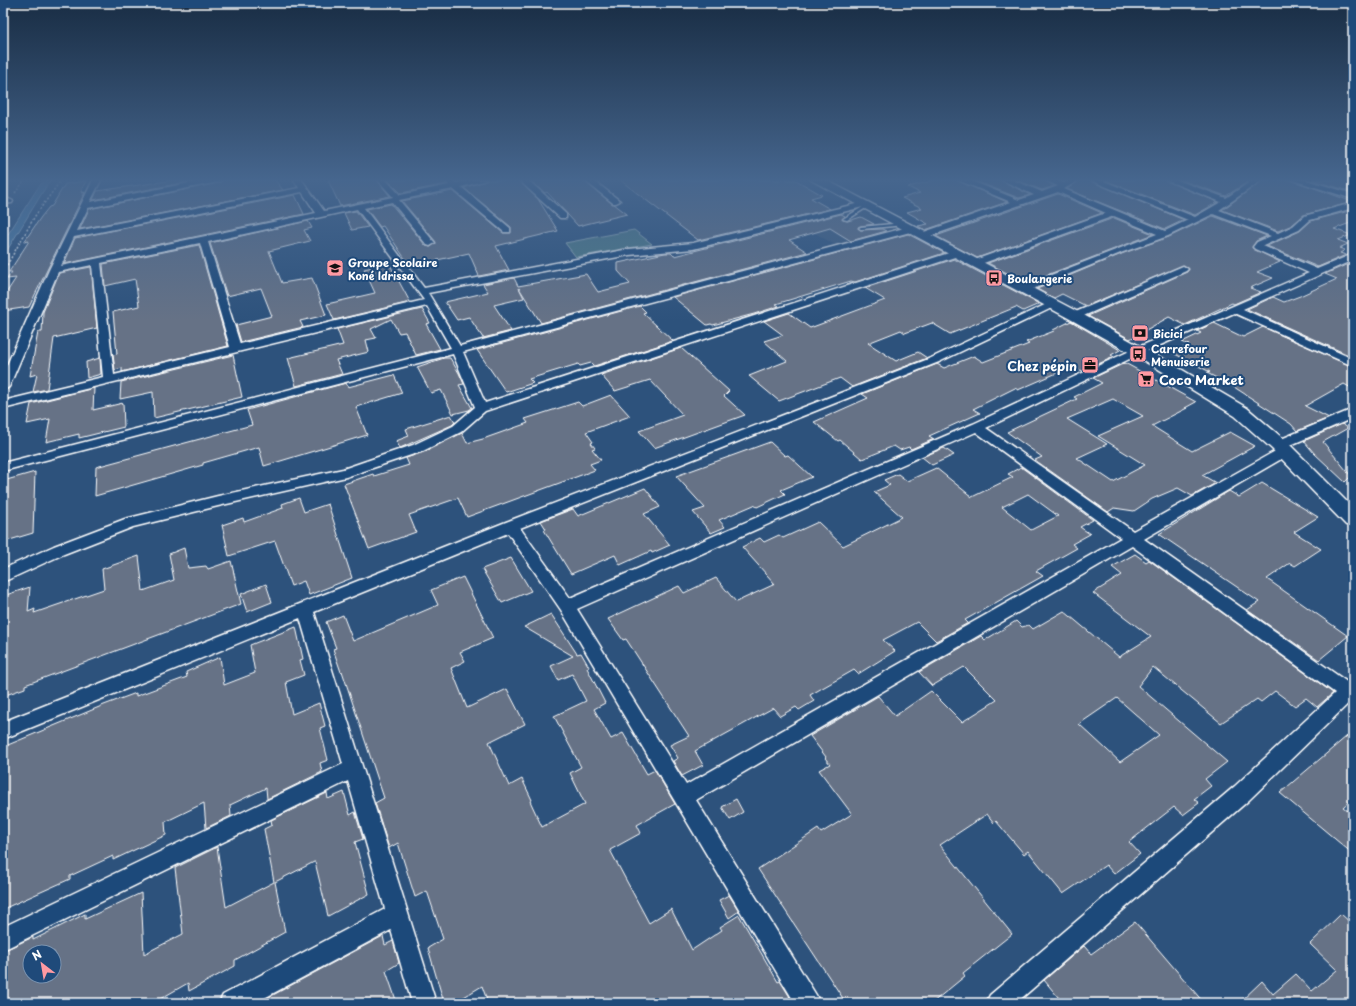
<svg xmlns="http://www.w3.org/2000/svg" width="1356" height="1006" viewBox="0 0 1356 1006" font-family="'Playpen Sans',sans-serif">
<rect width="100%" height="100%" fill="#2d527c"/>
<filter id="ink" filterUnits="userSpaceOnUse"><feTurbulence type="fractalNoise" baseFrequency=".025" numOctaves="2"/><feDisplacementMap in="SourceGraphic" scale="8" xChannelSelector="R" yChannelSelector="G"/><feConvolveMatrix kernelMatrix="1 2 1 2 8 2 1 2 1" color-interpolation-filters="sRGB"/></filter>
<g filter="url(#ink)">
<path fill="#3e5c7f" d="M859 208 900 231 840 248 800 224Z"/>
<path fill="#507d86" stroke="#a8bec2" d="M634 230 652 244 576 257 565 243Z"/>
<path fill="#4a7ba7" stroke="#92b0ca" d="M45 180H52L47 185 3 257V242L39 186Z"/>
<g fill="#667286" stroke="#fff" fill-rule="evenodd">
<path d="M174 180H197L93 200 97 191Z"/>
<path d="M223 180H275L283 190 80 229 89 209 218 183Z"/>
<path d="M328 180H377L390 196 340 206Z"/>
<path d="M388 180H446V184L401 193Z"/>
<path d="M487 180H518L538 199 558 231 496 246 509 270 479 276 469 253 410 266 383 226 380 227 367 209 391 204 426 246 431 247 436 242 402 201 453 191 503 233H511V227L464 188Z"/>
<path d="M530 180H583L627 214 578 226 547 192 545 193Z"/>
<path d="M620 180H796L822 195 811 198 830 209 698 240Z"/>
<path d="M935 180H957L1007 202 925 230 918 226 928 224 907 212 922 208 902 198 920 193 908 187Z"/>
<path d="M973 180H1001L1030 195 1019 198Z"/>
<path d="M1017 180H1044L1054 186 1042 190Z"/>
<path d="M1080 180H1089L1184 220 1165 229 1067 189Z"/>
<path d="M1105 180H1165L1218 202 1195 215Z"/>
<path d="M1182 180H1250L1226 196Z"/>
<path d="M1263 180H1292L1353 202 1304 215 1292 225 1278 231 1222 210Z"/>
<path d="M1312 180H1353V192Z"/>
<path d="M86 181 81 191H83L82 193 85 192 29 307 3 311V298L16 278 7 279 12 272H9L29 241 24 242 41 217 49 207 52 206 65 184Z"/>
<path d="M1058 194 1102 213 977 258 936 236Z"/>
<path d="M295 195 304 214 64 264 75 238Z"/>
<path d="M1353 210V222L1334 229 1351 235 1338 240 1348 244 1339 248 1345 250 1340 253 1346 255 1318 267 1267 246 1300 231 1311 221Z"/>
<path d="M356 211 368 227 352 230 344 213Z"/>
<path d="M841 214 845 216 842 219 843 220 848 221 861 217 874 224 860 226 858 227 860 230 882 229 886 231 851 241 830 228 789 240 807 252 541 323 519 288 524 298 494 305 511 331 483 338 469 317 457 320 445 302 488 292 483 284 514 278 518 286 586 274 598 292 630 284 618 271V263L665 253H671L674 256Z"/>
<path d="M1213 216 1267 236 1256 241 1252 248 1280 262 1257 272 1273 278 1250 288 1261 292 1234 304 1232 303 1185 325 1169 317 1130 339 1088 316 1187 272 1189 269 1184 265 1086 306 1062 294 1054 298 1037 289 1124 253 1169 237Z"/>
<path d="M1114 218 1153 234 1026 283 988 263Z"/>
<path d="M308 221 312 228 304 230 310 241 269 251 282 283 312 278 326 315 300 321 303 327 241 342 236 325 272 316 261 288 227 296 210 243Z"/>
<path d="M908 234 944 253 855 282 851 281 776 304 779 306 754 314 713 325 711 324 707 325 673 297Z"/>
<path d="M199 245 228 346 122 372V368L115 370 113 355 117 354 113 312 139 306 135 279 105 286 103 264Z"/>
<path d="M954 259 1039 304 1023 311 1016 307 950 334 932 323 905 333 901 330 868 343 896 361 918 352 927 358 852 387 840 378 779 401 749 376 787 361 764 341 783 335 764 321 789 313 810 328 885 300 865 288Z"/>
<path d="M1353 262V357L1247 309 1273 297 1284 302 1300 296 1337 279 1325 274Z"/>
<path d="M389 263 410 302 334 320 327 304 375 293 364 269Z"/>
<path d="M91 267 97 328 54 338 47 389 33 392 37 374 30 376 38 332H42L43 312 59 273Z"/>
<path d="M640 306 646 312 643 313 673 341 594 366 591 363 580 366 578 364 529 379 533 383 506 392 477 350Z"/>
<path d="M422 309 430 323 426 324 440 349 416 355 405 332 399 333 391 319 371 329 376 338 366 340 369 352 336 360 342 374 296 386 288 358 343 345 337 329Z"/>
<path d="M1071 321 1120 350 1111 355 1114 357 1082 371 1073 366 1018 390 1015 388 973 409 980 413 929 436 934 439 911 449 909 447 900 450 894 446 862 459 840 440 838 441 814 422 868 398 862 394 937 364 944 368 974 356 983 362 1029 344 1026 342 1054 331 1053 330Z"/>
<path d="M1214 323 1243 337 1263 327 1353 367V389L1344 384 1305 406 1329 418 1297 431 1291 424 1234 387 1207 373 1210 372 1173 353 1189 345 1182 342 1201 333 1197 331Z"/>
<path d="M681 348 729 391 724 396 745 415 654 448 639 431 683 415 650 380 615 391 601 375Z"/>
<path d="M233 355 242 397 154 418 153 392 120 399 121 382Z"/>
<path d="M100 358 101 374 87 378 86 362Z"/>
<path d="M444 358H450L459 373 464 384 459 385 472 408 469 410 453 414 441 390 431 393 417 367Z"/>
<path d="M1125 363 1196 402 1185 408H1187L1152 426 1192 451 1230 432 1255 446 1202 475 1216 483 1192 496 1178 488 1152 499 1134 511 1114 508 1108 512 1035 460 1042 457 1007 432 1077 399 1074 397 1102 383 1093 378ZM1113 399 1143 416 1098 436 1145 465 1113 482 1077 458 1107 444 1067 419Z"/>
<path d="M394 375 402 393 356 407 367 435 264 466 259 447 203 463V465L95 496 96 467 252 425 247 410 346 383 348 387Z"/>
<path d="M94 388 93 410 123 403 124 427 79 438V434L46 442 50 419 27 424 31 404Z"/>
<path d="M611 395 630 416 586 432 593 442 591 443 595 448 592 449 601 460 590 464 595 470 467 517 458 498 409 515 416 532 369 549 344 484 373 474 374 476 409 465 406 458 424 452 462 433 467 443 483 439 528 423 525 419 578 402 582 406Z"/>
<path d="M451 415 455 422 452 425 400 448 396 441 409 436 406 429Z"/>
<path d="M1342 424 1348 428 1323 442 1351 476 1345 482 1314 453 1304 441Z"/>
<path d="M770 442 785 456 788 455 812 477 781 490 785 494 757 507 754 505 719 520 725 527 711 533 693 512 705 508 676 476Z"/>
<path d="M944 448 954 455 932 465 922 457Z"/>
<path d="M1021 467 1093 520 1080 527 1090 534 1072 544 1077 548 1036 571 1043 576 965 620 968 623 936 641 917 622 883 640 895 651 858 674 854 670 810 695 814 701 799 710 796 707 780 716 773 708 695 751 703 765 682 776 673 761 678 758 670 745 689 736 626 639 623 640 608 619 679 586 684 593 716 578 736 602 775 584 742 547 760 538 764 542 779 535 783 538 818 522 843 546 902 517 874 492 890 485 884 480 898 474 907 481 936 468 972 497 1013 477 1008 474ZM1028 494 1058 516 1031 530 1002 507Z"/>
<path d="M35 472 33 533 3 542V481Z"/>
<path d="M1262 483 1318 517 1294 532 1321 549 1295 566 1290 563 1267 579 1348 636 1319 660 1247 610 1259 602 1159 534 1229 491 1239 497Z"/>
<path d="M645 488 660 507 644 514 670 545 652 553 651 551 620 565 615 555 571 574 544 530 546 529 541 521 573 509 578 516Z"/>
<path d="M299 498 304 512 328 504 352 578 309 595 304 581 291 586 275 541 229 556 222 525 243 518 244 522 283 508 282 504Z"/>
<path d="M184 548 188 568 206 566 208 569 231 561 241 604 25 685V688L3 696V596L30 587 28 612 35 609 34 613 104 589 102 569 139 556 143 591 174 580 169 554Z"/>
<path d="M1135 554 1146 562 1149 560 1333 693 1317 707 1306 698 1295 706 1275 691 1261 702 1257 699 1221 723 1153 667 1138 686 1227 762 1205 779 1211 786 1194 799 1199 803 1183 815 1174 807 1129 842 1140 854 1114 874 1106 865 1063 894 1028 851 1024 854 996 821 994 823 987 814 940 845 1012 934 963 973 965 976 932 1003H846L758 869 818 829 821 833 852 814 819 770 830 764 825 758 826 757 810 736 878 696 895 716 931 691 962 722 997 700 964 667 932 686 919 672 981 636 985 640 1016 621 1022 627 1029 625 1033 629 1064 611 1119 657 1151 637 1093 593 1122 575 1112 567ZM1117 698 1159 735 1120 762 1079 724Z"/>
<path d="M511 558 531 591 502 603 482 569Z"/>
<path d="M463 577 493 638 460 652 465 661 451 668 467 708 507 689 525 724 489 742 509 786 522 779 532 800 530 801 542 827 585 804 570 773 581 767 554 716 586 701 572 674 558 680 551 666 573 656 524 627 551 614 577 654 581 653 589 667 587 668 605 703 594 709 611 739 623 733 647 774 655 770 675 804 637 825 641 833 610 850 649 923 671 909 692 950 722 930 720 927 739 915 778 982 780 981 790 997 781 1003H488L482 986 454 1003H444L428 948 443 939 427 891 415 897 398 843 389 848 375 803 384 798 342 671 341 672 333 649 336 648 326 622 343 615 353 641 438 605 431 590Z"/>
<path d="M266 584 272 602 247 612 241 594Z"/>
<path d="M296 627 303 659 300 660 304 675 286 682 292 714 319 703 325 726 320 728 328 760 320 763 322 772 267 799 266 788 230 805 231 816 206 828 204 803 165 822 166 835 113 860V856L70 876V879L3 909V747L104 705 136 693V696L187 677 186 672 220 657 224 685 255 673 250 645Z"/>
<path d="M1353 731V798L1343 807 1353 815V854L1280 793Z"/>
<path d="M344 792 350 815 355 812 363 839 355 842 369 894 328 916 315 862H314L275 882 285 932 235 960V966L189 991 188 983 153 1003H3V951L33 937V940L85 914V919L141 893 144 954 183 934 175 868 217 847 226 907 274 882 264 829 272 825 271 820 327 793 328 799ZM30 952H54V976H30Z"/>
<path d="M736 799 743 812 730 820 722 807Z"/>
<path d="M729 895 739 911 729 918 719 900Z"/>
<path d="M1341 914 1353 925V1003H1239L1262 981 1273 994 1296 974 1312 991 1337 970 1310 944Z"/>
<path d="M1135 922 1204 1003H1063L1044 980 1084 946 1091 954Z"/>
<path d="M383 936 385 945 393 941 399 963 386 971 397 1003H258Z"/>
</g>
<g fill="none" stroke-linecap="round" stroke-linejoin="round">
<defs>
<g id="lane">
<path d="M866 205 869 206 847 220 843 219Z"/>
<path d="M903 223 905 224V225L861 229 859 228 861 227Z"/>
</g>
<g id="street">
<path d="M93 180H101L90 202 205 180H222L218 182 88 208 77 231 299 188 294 180H302L324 211 393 197 378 180H386L400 195 449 185 446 182 448 180H453L456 183 471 180H486L461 187 510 228V232H504L453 189 399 200 435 243 430 246 427 245 392 202 364 208 424 288 629 249 693 243 864 202 868 204 867 206 693 249 629 255 428 293 460 346 908 227H914L915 229 914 231 463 352 485 403 955 251H961L963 253 961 255 485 411 461 432 423 451 346 477 218 506 133 527 64 554 3 582V569L54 546 125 519 218 496 343 469 413 445 453 426 475 407 453 354 3 471V463L451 348 427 306 3 409V401L103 377 92 265 58 272 9 387 3 391V374L49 270ZM302 192 316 213 61 266 74 237ZM357 209 424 300 240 344 208 242ZM200 243 230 347 114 375 101 263Z"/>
<path d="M519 180H528L566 214V218H560Z"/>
<path d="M584 180H593L620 201 616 203H613Z"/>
<path d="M958 180H969L1019 200 1034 195 1002 180H1013L1042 192 1058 186 1045 180H1056L1064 183 1069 180H1079L1064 189 1165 231 1188 220 1090 180H1101L1195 217 1221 202 1166 180H1177L1226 198 1253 180H1262L1219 210 1278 233 1293 226 1304 216 1353 203V208L1310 220 1299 230 1263 246 1317 269 1353 254V260L1243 309 1353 359V366L1234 313 1142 353 986 428 1133 531 1279 449 1273 445 1274 442 1353 409V418L1286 447 1292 451 1290 454 1144 539 1347 682 1353 680V699L1249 800 1016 1003H986L990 995 1235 786 1335 693 1132 546 696 800 816 995 820 1003H795L561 610 508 533 314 612 436 1003H412L391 930 255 1003H219L223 995 385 909 348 781 3 950V927L343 764 300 618 3 739V722L506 522 931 358 1049 303 1053 302 1058 305 939 362 520 528 570 598 973 424 1134 349 1309 273 1255 249 1253 247 1257 242 1271 236 1213 214 1168 236 1123 252 1028 291H1020L1019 289 1020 287 1157 234 1114 216 978 265H972V261L1106 213 1058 192 927 237H921V233L1011 202ZM976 432 1121 538 686 785 577 609Z"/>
<path d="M1293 180H1306L1353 194V199Z"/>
<path d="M9 199 13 201 12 203 3 204V200Z"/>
<path d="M1183 266 1188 269 1186 271 1079 318H1071L1070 316 1071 314Z"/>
</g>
<path id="secondary" d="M811 180H826L1080 313 1167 361 1247 408 1286 441 1353 508V527L1346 525 1272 449 1235 416 1155 367 1070 319Z"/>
</defs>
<use href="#lane" stroke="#fff" stroke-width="3"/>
<use href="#street" stroke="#fff" stroke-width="3"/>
<use href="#secondary" stroke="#fff" stroke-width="3"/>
<g stroke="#fff" stroke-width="1.5" stroke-dasharray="2 2" stroke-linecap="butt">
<path d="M15 193 25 180"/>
<path d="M3 272 35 216 61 180"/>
</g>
<use href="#lane" fill="#1f4a7a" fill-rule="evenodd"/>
<use href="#street" fill="#1f4a7a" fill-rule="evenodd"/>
<use href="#secondary" fill="#1f4a7a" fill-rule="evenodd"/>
</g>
</g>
<linearGradient id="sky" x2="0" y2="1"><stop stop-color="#192d44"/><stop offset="0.56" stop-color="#46668e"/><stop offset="1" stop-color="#46668e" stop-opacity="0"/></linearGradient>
<rect width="1356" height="321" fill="url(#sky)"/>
<defs>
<symbol id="school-square" viewBox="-11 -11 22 22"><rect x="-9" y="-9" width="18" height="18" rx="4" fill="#ff9aa2" stroke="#1f4a7a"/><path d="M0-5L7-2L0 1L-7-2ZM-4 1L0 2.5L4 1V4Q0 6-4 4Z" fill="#111"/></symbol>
<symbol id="bus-square" viewBox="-11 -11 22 22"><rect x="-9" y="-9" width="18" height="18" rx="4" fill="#ff9aa2" stroke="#1f4a7a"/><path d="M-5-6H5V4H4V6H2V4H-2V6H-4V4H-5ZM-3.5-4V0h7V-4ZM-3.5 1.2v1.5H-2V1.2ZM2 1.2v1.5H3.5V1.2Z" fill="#111"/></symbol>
<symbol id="bank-square" viewBox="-11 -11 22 22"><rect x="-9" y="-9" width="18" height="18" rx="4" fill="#ff9aa2" stroke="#1f4a7a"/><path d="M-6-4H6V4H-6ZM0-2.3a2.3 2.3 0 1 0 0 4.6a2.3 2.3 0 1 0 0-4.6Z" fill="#111"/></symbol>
<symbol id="office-square" viewBox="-11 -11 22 22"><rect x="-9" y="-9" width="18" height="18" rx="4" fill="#ff9aa2" stroke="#1f4a7a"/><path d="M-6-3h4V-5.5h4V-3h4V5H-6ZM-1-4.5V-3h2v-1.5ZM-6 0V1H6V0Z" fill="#111"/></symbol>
<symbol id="supermarket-square" viewBox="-11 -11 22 22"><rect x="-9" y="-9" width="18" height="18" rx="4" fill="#ff9aa2" stroke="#1f4a7a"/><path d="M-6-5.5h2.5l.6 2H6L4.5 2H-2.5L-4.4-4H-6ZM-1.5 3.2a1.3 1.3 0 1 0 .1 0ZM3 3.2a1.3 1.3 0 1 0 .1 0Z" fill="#111"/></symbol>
</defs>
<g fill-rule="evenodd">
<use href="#school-square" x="325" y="258" width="20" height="20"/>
<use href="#bus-square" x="984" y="268" width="20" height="20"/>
<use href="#bank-square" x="1130" y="323" width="20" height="20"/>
<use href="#bus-square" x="1128" y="344" width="20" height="20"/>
<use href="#office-square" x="1080" y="355" width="20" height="20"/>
<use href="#supermarket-square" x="1136" y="369" width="20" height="20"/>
</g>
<g text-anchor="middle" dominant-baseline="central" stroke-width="4" stroke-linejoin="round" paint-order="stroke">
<g font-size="11" font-weight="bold" fill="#fff" stroke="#1f4a7a" text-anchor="start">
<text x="348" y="262">Groupe Scolaire<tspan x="348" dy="13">Koné Idrissa</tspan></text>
<text x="1007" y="278">Boulangerie</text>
<text x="1153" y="333">Bicici</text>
<text x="1151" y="348">Carrefour<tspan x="1151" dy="13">Menuiserie</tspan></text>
</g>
<g font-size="13" font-weight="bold" fill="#fff" stroke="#1f4a7a" text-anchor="end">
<text x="1077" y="365">Chez pépin</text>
<text x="1159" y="379" text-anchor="start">Coco Market</text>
</g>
</g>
<rect width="1356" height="1006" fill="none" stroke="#1f4a7a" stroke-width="16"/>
<rect x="8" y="8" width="1340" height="990" fill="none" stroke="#fff" stroke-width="1.5" filter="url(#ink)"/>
<g transform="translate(42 964) rotate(329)"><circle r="19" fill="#1f4a7a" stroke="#7992af"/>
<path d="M0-3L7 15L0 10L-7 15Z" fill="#ff9aa2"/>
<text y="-6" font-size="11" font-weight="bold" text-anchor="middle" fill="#ffffff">N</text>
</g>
</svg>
